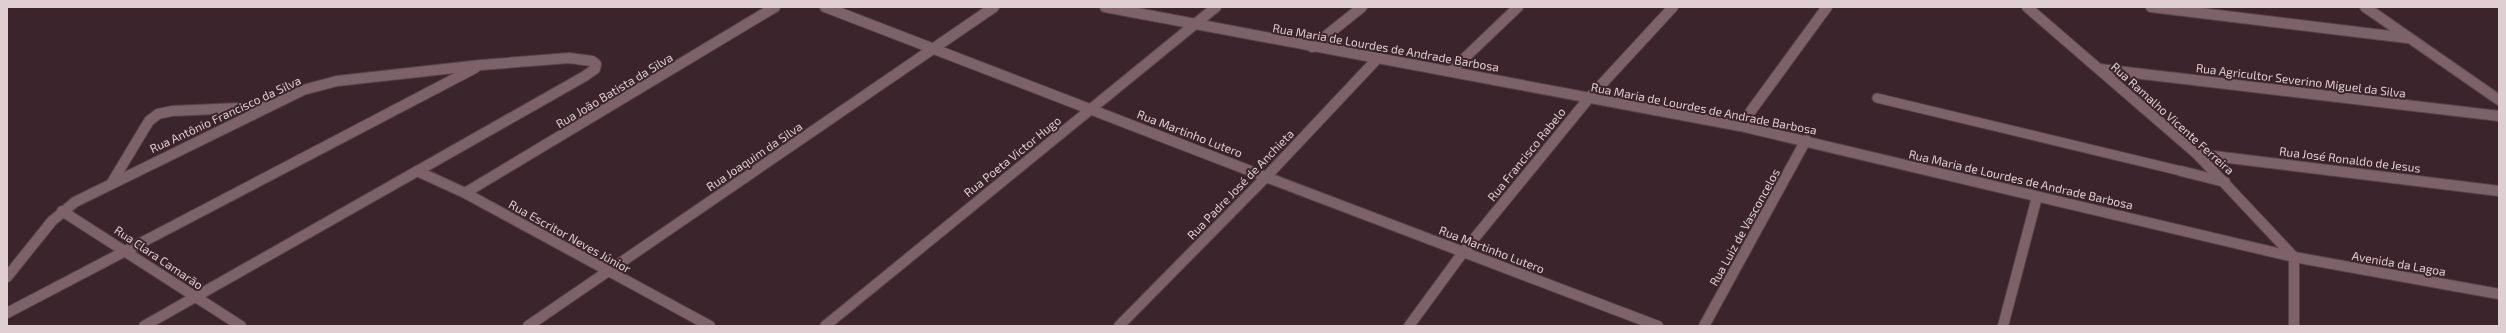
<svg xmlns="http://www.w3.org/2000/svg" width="2506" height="333" viewBox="0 0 2506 333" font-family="'Exo 2',sans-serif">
<rect width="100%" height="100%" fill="#3b242b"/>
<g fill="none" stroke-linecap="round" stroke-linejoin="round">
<defs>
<path id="service" d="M1877 98 2181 171"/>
<g id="minor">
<path d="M1105 7 1740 126 2294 257 2499 294"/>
<path d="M2027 7 2197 154 2294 257"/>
<path d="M2151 7 2407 38"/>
<path d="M2365 7 2499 100"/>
<path d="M1312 47 1362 7"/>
<path d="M1377 59 1266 177 1658 326"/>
<path d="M2100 69 2499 116"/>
<path d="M1451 71 1518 7"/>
<path d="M1740 126 1827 7"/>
<path d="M2197 154 2499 191"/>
<path d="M417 171 465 193 710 326"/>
<path d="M2181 171 2225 182"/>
<path d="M111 184 149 121 158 114 172 111 264 107"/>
<path d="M465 193 775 7"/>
<path d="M62 211 241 326"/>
<path d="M2294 257V326"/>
<path d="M7 277 52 221 75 202 303 90 337 81 481 65 569 58 592 61 596 64 595 69 585 76 144 326"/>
<path d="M7 313 475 68"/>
<path d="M528 326 994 7"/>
<path d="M825 326 1216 7"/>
<path d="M1409 326 1464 251 1589 98 1673 7"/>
<path d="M1704 326 1806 140"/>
<path d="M2003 326 2037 197"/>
</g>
<path id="tertiary" d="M825 7 1266 177 1119 326"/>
</defs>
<use href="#service" stroke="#564349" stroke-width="11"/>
<use href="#minor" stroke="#564349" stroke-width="12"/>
<use href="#tertiary" stroke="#564349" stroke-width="12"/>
<use href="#service" stroke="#7e626a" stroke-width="9"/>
<use href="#minor" stroke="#7e626a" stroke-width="10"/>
<use href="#tertiary" stroke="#7e626a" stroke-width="10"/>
</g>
<g text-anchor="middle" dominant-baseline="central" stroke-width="4" stroke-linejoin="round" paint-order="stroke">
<g font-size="12" fill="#dfcfd3" stroke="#3b242b">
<text transform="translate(1386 47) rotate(10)">Rua Maria de Lourdes de Andrade Barbosa</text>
<text transform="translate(2301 80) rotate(7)">Rua Agricultor Severino Miguel da Silva</text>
<text transform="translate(614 90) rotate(-31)">Rua João Batista da Silva</text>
<text transform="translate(1704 108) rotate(11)">Rua Maria de Lourdes de Andrade Barbosa</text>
<text transform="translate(225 114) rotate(-25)">Rua Antônio Francisco da Silva</text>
<text transform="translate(2173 118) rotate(42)">Rua Ramalho Vicente Ferreira</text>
<text transform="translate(1190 133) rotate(21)">Rua Martinho Lutero</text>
<text transform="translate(1526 154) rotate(-51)">Rua Francisco Rabelo</text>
<text transform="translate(754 156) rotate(-34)">Rua Joaquim da Silva</text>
<text transform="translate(1012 156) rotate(-39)">Rua Poeta Victor Hugo</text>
<text transform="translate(2350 159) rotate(7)">Rua José Ronaldo de Jesus</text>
<text transform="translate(2021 179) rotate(13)">Rua Maria de Lourdes de Andrade Barbosa</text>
<text transform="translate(1240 184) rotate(-46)">Rua Padre José de Anchieta</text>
<text transform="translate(1744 227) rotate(-61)">Rua Luiz de Vasconcelos</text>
<text transform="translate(570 236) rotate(29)">Rua Escritor Neves Júnior</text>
<text transform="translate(1492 249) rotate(21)">Rua Martinho Lutero</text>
<text transform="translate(159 257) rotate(34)">Rua Clara Camarão</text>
<text transform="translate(2399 263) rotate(10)">Avenida da Lagoa</text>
</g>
</g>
<rect width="2506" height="333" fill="none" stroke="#dfcfd3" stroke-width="16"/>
</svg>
